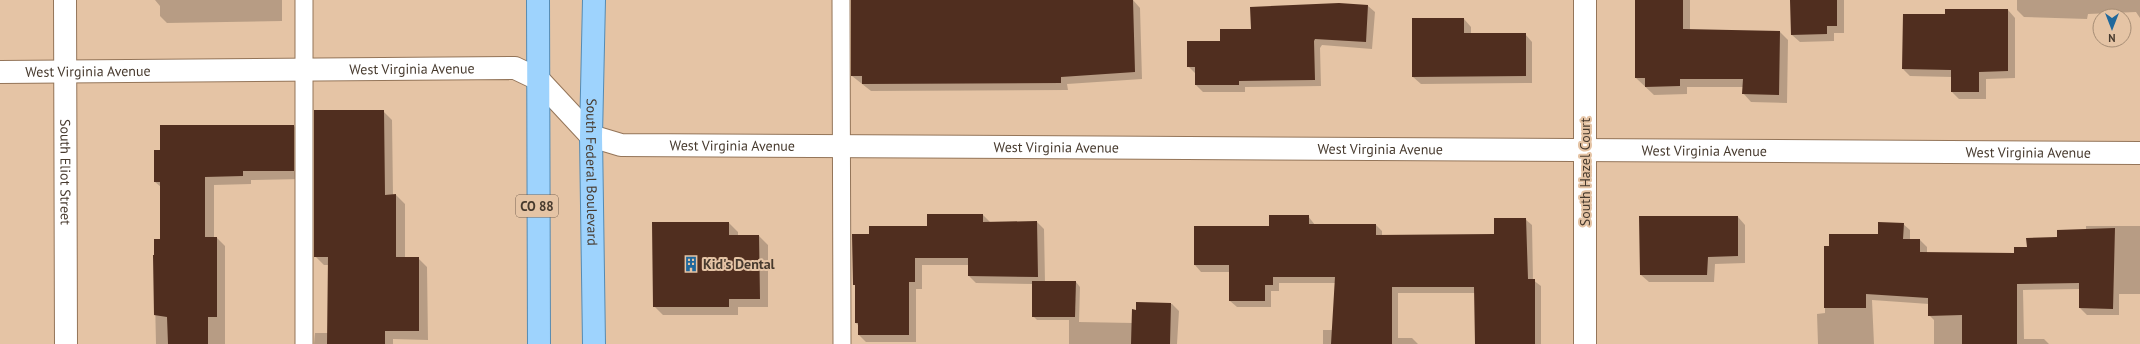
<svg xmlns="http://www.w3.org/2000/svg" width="2140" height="344" viewBox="0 0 2140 344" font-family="'PT Sans',sans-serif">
<rect width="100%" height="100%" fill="#e5c4a5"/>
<g fill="#0003">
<path d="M155 0H282V21L167 23 160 16V6Z"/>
<path d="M852 0H1133L1140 8 1142 79 1067 84 1068 90 871 91 852 76Z"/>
<path d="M1635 0H1690V30L1780 32 1788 40 1787 103 1751 102 1743 93V87H1687V94L1654 95 1636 78Z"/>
<path d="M1791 0H1844V33H1834V41L1800 42 1792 35Z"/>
<path d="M2017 0H2140V18L2136 12 2088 14 2087 19 2024 17 2017 10Z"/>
<path d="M1368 6 1375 12 1372 49 1322 45 1320 48 1321 86 1245 87V92H1203L1196 85 1195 73 1188 66 1221 42 1252 30Z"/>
<path d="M2008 10 2015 18V78L1986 79V99H1959L1952 92V77L1910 76 1903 69 1946 15Z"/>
<path d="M1464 19 1471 27V34H1525L1532 42V83L1421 84 1413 77Z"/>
<path d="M383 111 392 120 393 195H396L405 204V258H418L427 267 428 340 393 339V344H314L315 333H329V265H324L315 256Z"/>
<path d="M294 126 302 135V179L251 180V184L214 185V238H217L225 246V344H156L154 256H155L161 240V187L155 182Z"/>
<path d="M983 215 991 223 1037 222 1044 229 1045 282H1076L1080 287 1079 322 1133 323 1137 311V303L1172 304 1179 311 1177 344H1069V320H1037L1033 316V284L976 283 969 276V265H922V289H916V342H866L859 335V326L856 323V286L854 284 870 235 928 227Z"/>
<path d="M1308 216 1315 225H1376L1382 231V236L1495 235 1525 219 1532 225 1533 280 1541 286V344H1476L1475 293H1398V338H1412L1418 344H1323V330H1333L1335 283H1279V291H1271V307H1237L1230 301V272H1201L1195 265V227H1270Z"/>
<path d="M1738 217 1745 225V263L1715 264 1714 282H1649L1641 275Z"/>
<path d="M729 223 738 232V236H759L768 245V307H738V315H663L654 306Z"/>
<path d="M1903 224 1910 230V240H1920L1927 247V253L2015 254 2028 248 2086 230V226H2140V294H2119V315H2087L2080 308V289L2023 290 2024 339H2044L2049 344H1934V320L1929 315V304L1872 300 1874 344H1818L1817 314 1825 313V247L1879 235Z"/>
</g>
<g fill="#502e1f">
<path d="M851 0H1133L1135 72 1061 77V83L862 84V76H851Z"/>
<path d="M1635 0H1683V29L1780 31 1779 95 1742 94 1743 79H1680V86L1645 87V78H1635Z"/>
<path d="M1790 0H1837V26H1827V34L1791 35Z"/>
<path d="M1339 3 1368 5 1366 42 1315 39 1314 41 1315 80 1239 81V85H1195V67H1187V41H1220V29H1251L1250 7Z"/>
<path d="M1945 9H2008V71L1979 72V92H1951V70L1902 69 1903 14H1945Z"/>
<path d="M1412 18H1464V33H1526V76L1412 77Z"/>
<path d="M314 110H384L385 195 396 194V257H419V331H385V344H327L328 257H314Z"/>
<path d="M160 125H294V171H243V176L205 177V237H217V317H208V344H168L167 317 154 315 153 255H154V239H160V182H154V150H160Z"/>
<path d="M927 214H983V222L1037 221 1038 277 968 276V258H915V282H909V335H858V323H855V285H853L852 234H869V226H927Z"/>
<path d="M1269 215H1309V224H1376V235L1494 234V218H1526L1528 279H1535V344H1475L1474 287H1392V344H1331L1335 277H1273V285H1265V301H1229V265H1194V226H1269Z"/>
<path d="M1639 216H1738V256L1708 257 1707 275H1640Z"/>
<path d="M652 222H729V235H759L760 299H729V307H653Z"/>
<path d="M1878 222 1904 223 1903 239H1920V252L2014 253V247H2027L2026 238 2057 237V230L2115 228 2113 309 2079 308V283L2017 284V344H1962V315L1928 316V298L1866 294V308H1824V246H1829V234H1878Z"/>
<path d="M1032 281H1076L1075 317H1032Z"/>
<path d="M1136 302 1171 303 1170 344H1131L1132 309 1136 310Z"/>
</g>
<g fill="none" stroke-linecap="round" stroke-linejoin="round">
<defs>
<g id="lane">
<path d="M304 0V344"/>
<path d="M841 0 842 344"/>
</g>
<g id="street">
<path id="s1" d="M65 0 66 344"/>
<path d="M1585 0V344"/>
<path id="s2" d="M0 72 515 68 538 79 591 136 621 145 2140 153"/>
</g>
<g id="primary">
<path d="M538 0 539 344"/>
<path id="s3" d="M594 0 591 136 594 344"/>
</g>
</defs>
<use href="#lane" stroke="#947559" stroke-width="19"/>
<use href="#street" stroke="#947559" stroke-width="24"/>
<use href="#primary" stroke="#558bb3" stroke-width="24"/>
<use href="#lane" stroke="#fff" stroke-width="17"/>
<use href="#street" stroke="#fff" stroke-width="22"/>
<use href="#primary" stroke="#9ed3fd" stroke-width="22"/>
</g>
<defs>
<symbol id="building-bare" viewBox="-9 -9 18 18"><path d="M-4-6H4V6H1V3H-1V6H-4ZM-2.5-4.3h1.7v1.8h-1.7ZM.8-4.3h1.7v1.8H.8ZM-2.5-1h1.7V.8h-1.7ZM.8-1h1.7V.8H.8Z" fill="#20689c" stroke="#e5c4a5" stroke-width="2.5" paint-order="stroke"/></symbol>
</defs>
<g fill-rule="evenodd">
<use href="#building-bare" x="680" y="253" width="22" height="22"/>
</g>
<g text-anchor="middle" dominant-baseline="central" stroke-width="4" stroke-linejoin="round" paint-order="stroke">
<rect fill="#e5c4a5" stroke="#766352" stroke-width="1" x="516" y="195" width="42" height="22" rx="3"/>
<g font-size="13" font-weight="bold" fill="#473a2e">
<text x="537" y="206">CO 88</text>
</g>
<g font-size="14" fill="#473a2e" stroke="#e5c4a5">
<text stroke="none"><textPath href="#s2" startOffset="412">West Virginia Avenue</textPath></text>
<text stroke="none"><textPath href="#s2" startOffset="88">West Virginia Avenue</textPath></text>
<text stroke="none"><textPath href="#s2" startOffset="761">West Virginia Avenue</textPath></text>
<text stroke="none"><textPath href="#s2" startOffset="1085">West Virginia Avenue</textPath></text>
<text stroke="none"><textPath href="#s2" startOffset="1409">West Virginia Avenue</textPath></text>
<text stroke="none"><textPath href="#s2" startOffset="1733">West Virginia Avenue</textPath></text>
<text stroke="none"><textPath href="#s2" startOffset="2057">West Virginia Avenue</textPath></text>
<text stroke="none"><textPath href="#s1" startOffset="172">South Eliot Street</textPath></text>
<text stroke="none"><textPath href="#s3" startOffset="172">South Federal Boulevard</textPath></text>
<text transform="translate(1585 172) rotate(-90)">South Hazel Court</text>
</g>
<g font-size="14" font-weight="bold" fill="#473a2e" stroke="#e5c4a5" text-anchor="start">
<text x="703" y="264">Kid's Dental</text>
</g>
</g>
<g transform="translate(2112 28) rotate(180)"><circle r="19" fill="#e5c4a5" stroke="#a68d75"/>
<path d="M0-3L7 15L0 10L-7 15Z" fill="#20689c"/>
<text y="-6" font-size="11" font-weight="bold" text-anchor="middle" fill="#473a2e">N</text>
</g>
</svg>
